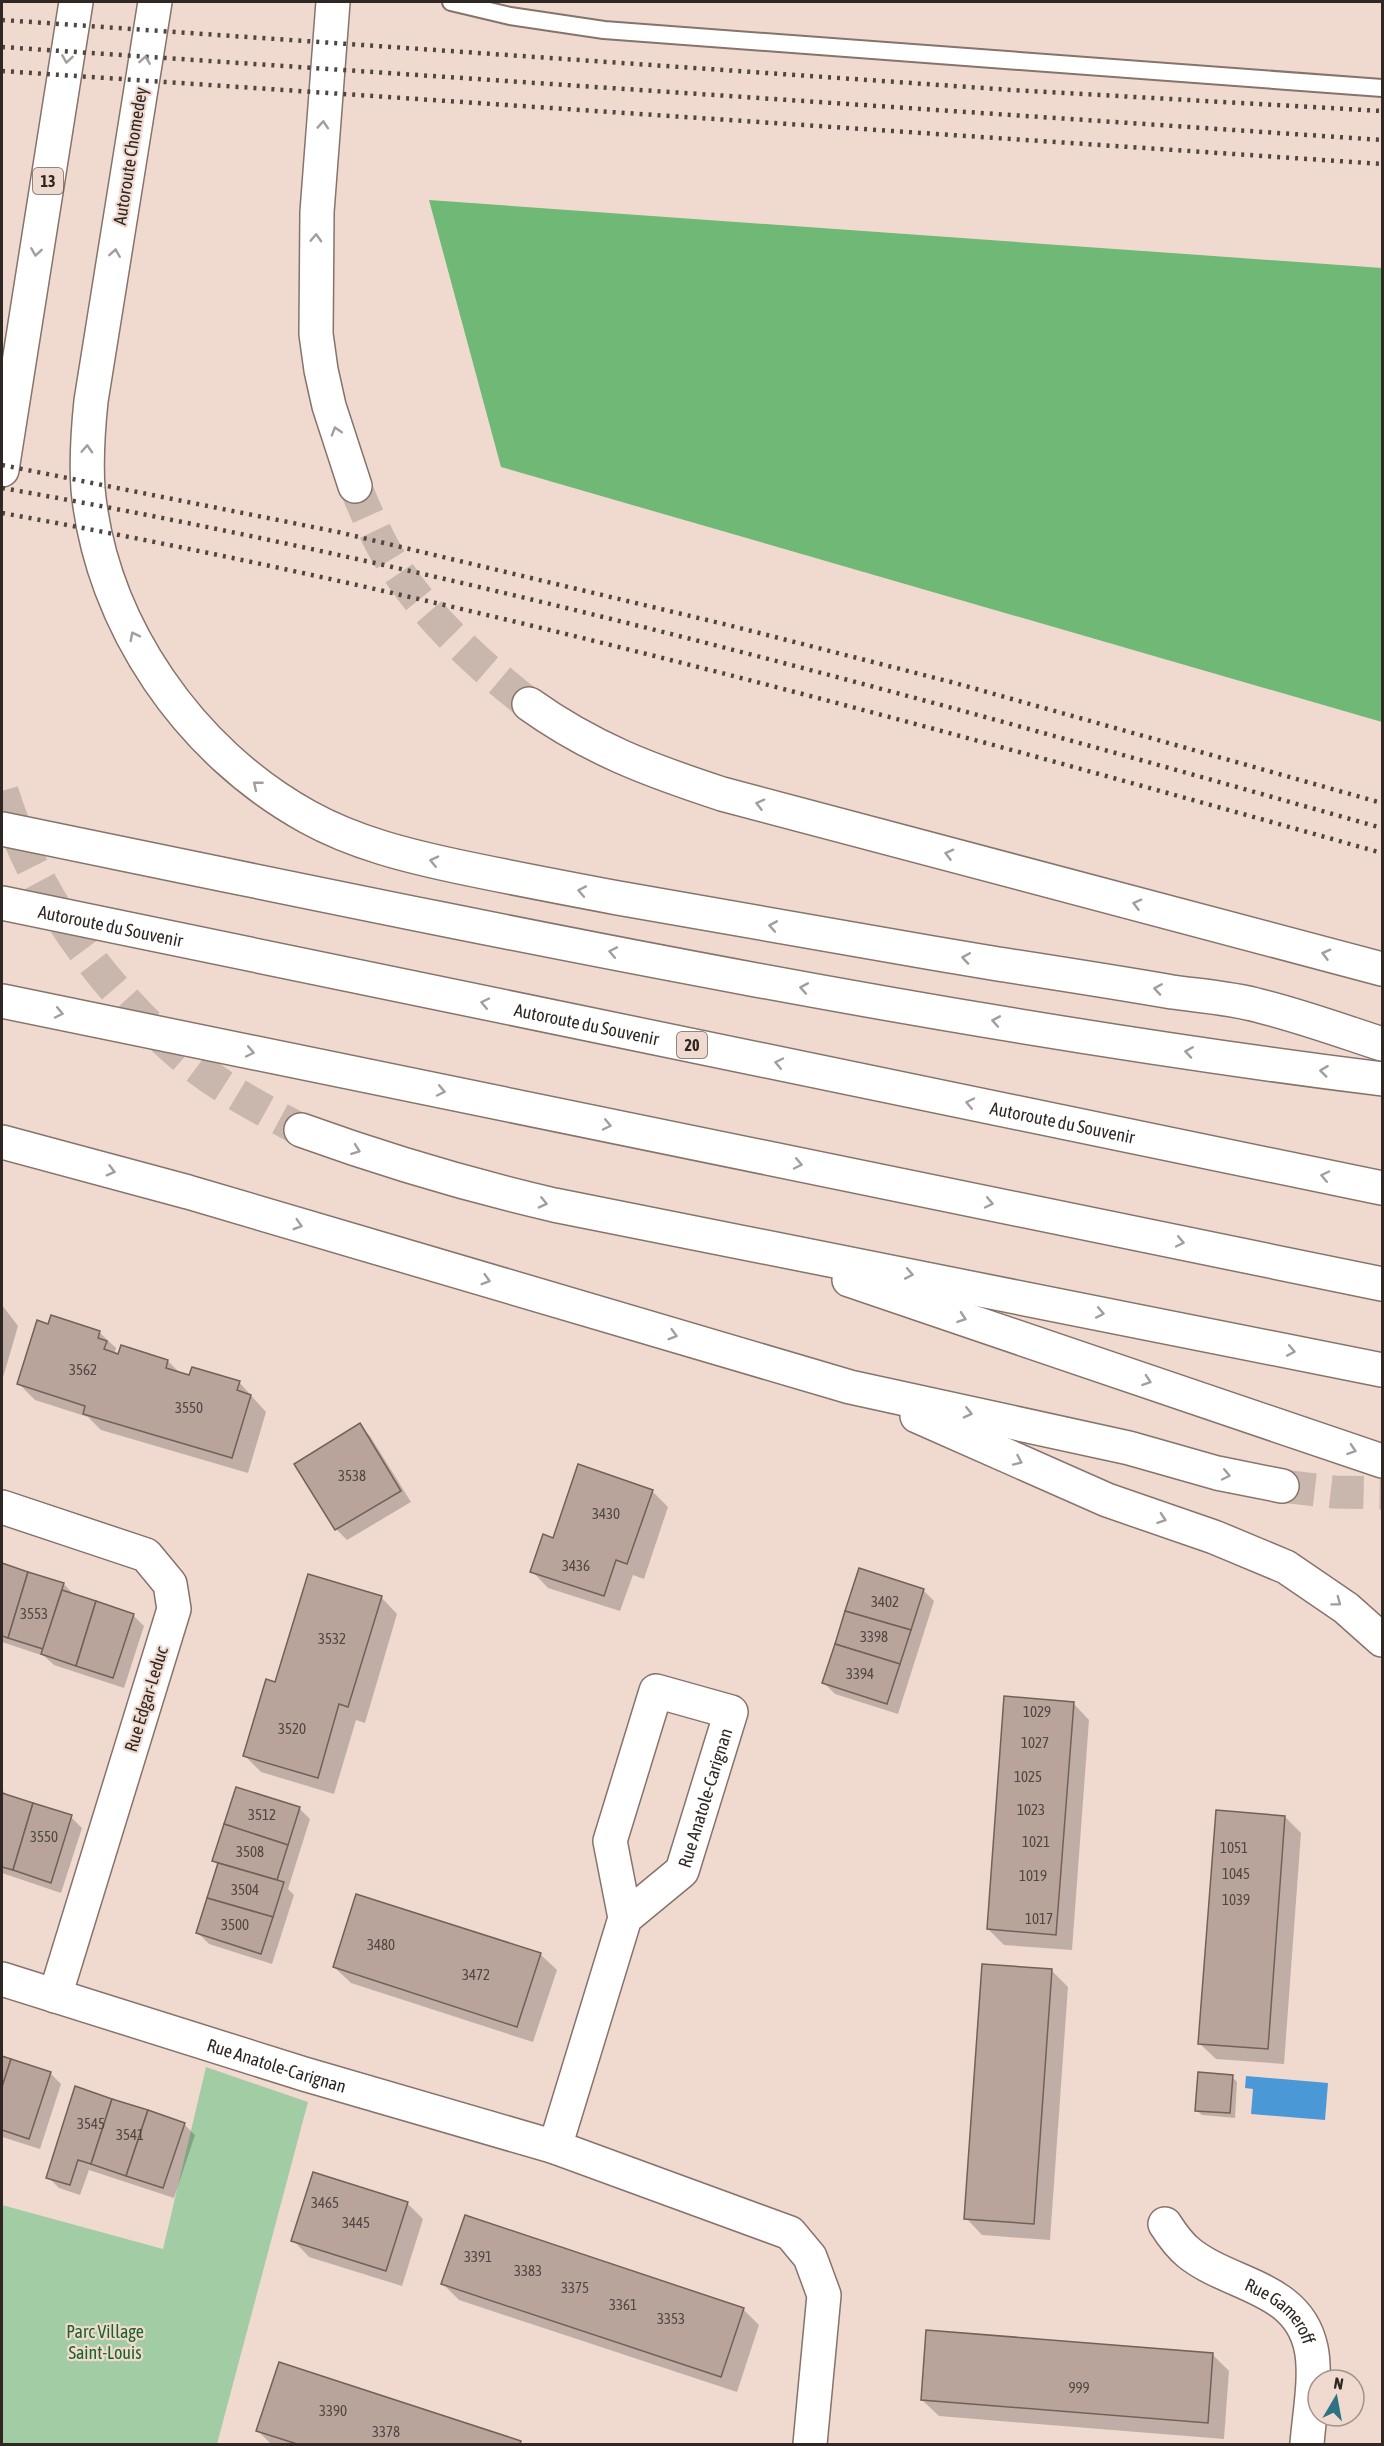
<svg xmlns="http://www.w3.org/2000/svg" width="1384" height="2446" viewBox="0 0 1384 2446" font-family="'Asap Condensed',sans-serif">
<rect width="100%" height="100%" fill="#f0dad0"/>
<path fill="#a2cda4" d="M206 2067 308 2102 217 2444H2V2205L163 2249Z"/>
<path fill="#6fb875" d="M429 200 1382 268V722L501 467Z"/>
<path fill="#4a98d6" d="M1246 2076 1328 2083 1325 2120 1251 2114 1253 2089 1245 2088Z"/>
<g fill="#0003">
<path d="M2 1305 18 1326 2 1381Z"/>
<path d="M49 1326 99 1332 116 1348 115 1352 119 1356 168 1361 181 1374 239 1382 266 1412 248 1473 101 1430 88 1417 35 1400 18 1383Z"/>
<path d="M359 1425 370 1436 411 1502 347 1540 337 1530 296 1464Z"/>
<path d="M652 1491 668 1507 644 1579 633 1575 620 1611 548 1588 532 1571 554 1540Z"/>
<path d="M2 1564 64 1584 75 1596 133 1615 144 1626 124 1688 54 1665 44 1656 2 1642Z"/>
<path d="M923 1590 934 1601 898 1714 835 1694 824 1683Z"/>
<path d="M381 1597 397 1614 365 1723 356 1720 334 1794 261 1772 245 1756 276 1684Z"/>
<path d="M1073 1703 1089 1720 1072 1950 1004 1945 988 1929Z"/>
<path d="M2 1790 8 1796 71 1817 82 1828 61 1893 2 1873Z"/>
<path d="M299 1808 310 1819 288 1889 294 1895 272 1964 209 1944 198 1933 219 1866 214 1861Z"/>
<path d="M1285 1817 1301 1833 1284 2064 1216 2059 1199 2043Z"/>
<path d="M540 1954 557 1970 533 2042 351 1983 334 1967Z"/>
<path d="M1052 1971 1068 1987 1050 2240 982 2235 966 2218Z"/>
<path d="M2 2058 50 2073 61 2084 40 2149 2 2137Z"/>
<path d="M1232 2077 1237 2082 1235 2118 1202 2115 1196 2110Z"/>
<path d="M76 2088 184 2124 195 2135 174 2198 89 2170 80 2195 59 2188 48 2177Z"/>
<path d="M407 2203 423 2219 402 2286 309 2257 293 2240Z"/>
<path d="M443 2284 743 2309 759 2325 737 2392 459 2300Z"/>
<path d="M1213 2355 1229 2371 1224 2439 939 2416 922 2400Z"/>
<path d="M258 2431 520 2443 522 2444H271Z"/>
</g>
<g fill="#b9a49b" stroke="#736057" stroke-width="1.5">
<path d="M51 1315 100 1331 98 1338 107 1341 104 1349 118 1354 121 1345 168 1360 166 1368 189 1375 192 1367 240 1381 237 1390 251 1395 232 1458 83 1414 85 1406 17 1384 37 1320 48 1324Z"/>
<path d="M360 1423 401 1491 335 1530 294 1464Z"/>
<path d="M578 1464 653 1490 627 1564 616 1560 604 1596 530 1572 543 1534 553 1538Z"/>
<path d="M2 1563 28 1572 8 1638 2 1636Z"/>
<path d="M859 1568 924 1589 911 1630 845 1611Z"/>
<path d="M28 1572 64 1583 43 1649 8 1638Z"/>
<path d="M308 1574 382 1596 348 1707 339 1704 318 1778 243 1756 266 1679 275 1682Z"/>
<path d="M62 1590 96 1601 76 1666 41 1654Z"/>
<path d="M96 1601 134 1614 113 1678 76 1666Z"/>
<path d="M845 1611 911 1630 900 1664 835 1644Z"/>
<path d="M835 1644 900 1664 887 1704 822 1683Z"/>
<path d="M1004 1696 1074 1702 1056 1935 987 1929Z"/>
<path d="M236 1787 300 1807 288 1845 224 1824Z"/>
<path d="M2 1793 33 1803 13 1870 2 1867Z"/>
<path d="M33 1803 72 1815 51 1883 13 1870Z"/>
<path d="M1216 1810 1285 1816 1268 2049 1198 2044Z"/>
<path d="M224 1824 288 1845 277 1880 212 1861Z"/>
<path d="M218 1863 284 1882 273 1917 207 1898Z"/>
<path d="M356 1894 541 1953 517 2027 333 1967Z"/>
<path d="M207 1898 273 1917 261 1954 196 1933Z"/>
<path d="M982 1964 1052 1969 1034 2224 964 2219Z"/>
<path d="M2 2056 11 2059 2 2087Z"/>
<path d="M11 2059 51 2072 29 2139 2 2130V2087Z"/>
<path d="M1198 2072 1233 2075 1230 2113 1195 2111Z"/>
<path d="M75 2086 112 2099 91 2164 78 2160 70 2185 46 2178Z"/>
<path d="M112 2099 148 2110 126 2176 91 2164Z"/>
<path d="M148 2110 185 2123 163 2188 126 2176Z"/>
<path d="M313 2172 408 2202 386 2271 291 2241Z"/>
<path d="M465 2215 744 2308 721 2377 441 2284Z"/>
<path d="M926 2330 1213 2353 1208 2423 921 2400Z"/>
<path d="M279 2362 521 2441 520 2444H297L256 2431Z"/>
</g>
<g fill="none" stroke-linecap="round" stroke-linejoin="round">
<g stroke="#c9b6ad" stroke-width="33" stroke-dasharray="33 16" stroke-linecap="butt">
<path d="M355 486C364 507 373 529 384 549 419 611 474 661 529 704"/>
<path d="M2 791C33 893 100 985 181 1055 217 1086 260 1108 301 1130"/>
<path d="M1282 1486 1334 1492 1382 1493"/>
</g>
<defs>
<path id="service" d="M451 2 510 16 604 30 1382 88"/>
<g id="minor">
<path d="M2 1507 146 1555 170 1584 174 1609 55 1996"/>
<path id="s1" d="M2 1979 304 2074 555 2147 790 2233 810 2257 824 2295 810 2444"/>
<path id="s2" d="M555 2147 625 1918 682 1871 731 1712 656 1691 610 1841 625 1918"/>
<path id="s3" d="M1165 2224C1172 2235 1179 2245 1189 2253 1230 2286 1298 2286 1311 2348 1317 2376 1309 2416 1307 2444"/>
</g>
<g id="motorway">
<path d="M155 2 91 401C88 430 86 460 88 489 101 625 190 752 308 817 355 843 408 856 460 867 512 878 565 888 618 898 744 921 871 943 998 964 1056 973 1114 982 1172 992 1201 996 1232 998 1260 1006 1301 1016 1342 1031 1382 1044"/>
<path d="M333 2 317 212 316 334 321 370 329 406 355 486"/>
<path d="M2 470 76 2"/>
<path d="M529 704C592 749 649 770 722 794L1382 969"/>
<path d="M2 829C460 923 918 1021 1382 1079"/>
<path id="s4" d="M2 903 1382 1188"/>
<path d="M2 1001 1382 1284"/>
<path d="M301 1130C384 1160 468 1185 554 1205L1382 1370"/>
<path d="M2 1142 188 1192 850 1387 1129 1448 1217 1473 1282 1486"/>
<path d="M849 1280 1382 1461"/>
<path d="M917 1416 1107 1500 1214 1537 1286 1567 1346 1608 1382 1640"/>
</g>
</defs>
<use href="#service" stroke="#87736a" stroke-width="20"/>
<use href="#minor" stroke="#87736a" stroke-width="36"/>
<use href="#motorway" stroke="#87736a" stroke-width="36"/>
<use href="#service" stroke="#fff" stroke-width="16"/>
<use href="#minor" stroke="#fff" stroke-width="33"/>
<use href="#motorway" stroke="#fff" stroke-width="33"/>
<g stroke="#504641" stroke-width="4.5" stroke-dasharray="3 6" stroke-linecap="butt">
<path d="M2 20 1012 90 1382 111"/>
<path d="M2 47 1382 140"/>
<path d="M2 71 1382 164"/>
<path d="M2 465 338 532 728 625 955 683 1382 803"/>
<path d="M2 488C469 570 926 699 1382 828"/>
<path d="M2 513C469 597 926 725 1382 853"/>
</g>
</g>
<defs><path id="oneway-chevron" d="M-2-3.5L2.5 0L-2 3.5" fill="none" stroke-width="1.6" stroke-linecap="round" stroke-linejoin="round" transform="scale(1.5)"/></defs>
<g stroke="#a19e9c">
<use href="#oneway-chevron" transform="translate(67 59) rotate(99)"/>
<use href="#oneway-chevron" transform="translate(145 60) rotate(-81)"/>
<use href="#oneway-chevron" transform="translate(323 125) rotate(-86)"/>
<use href="#oneway-chevron" transform="translate(316 238) rotate(-88)"/>
<use href="#oneway-chevron" transform="translate(36 252) rotate(99)"/>
<use href="#oneway-chevron" transform="translate(115 253) rotate(-81)"/>
<use href="#oneway-chevron" transform="translate(336 431) rotate(-107)"/>
<use href="#oneway-chevron" transform="translate(87 449) rotate(-87)"/>
<use href="#oneway-chevron" transform="translate(134 636) rotate(-117)"/>
<use href="#oneway-chevron" transform="translate(257 785) rotate(-141)"/>
<use href="#oneway-chevron" transform="translate(760 804) rotate(-165)"/>
<use href="#oneway-chevron" transform="translate(949 854) rotate(-165)"/>
<use href="#oneway-chevron" transform="translate(434 861) rotate(-167)"/>
<use href="#oneway-chevron" transform="translate(582 891) rotate(-169)"/>
<use href="#oneway-chevron" transform="translate(1137 904) rotate(-165)"/>
<use href="#oneway-chevron" transform="translate(773 926) rotate(-170)"/>
<use href="#oneway-chevron" transform="translate(613 952) rotate(-169)"/>
<use href="#oneway-chevron" transform="translate(1326 954) rotate(-165)"/>
<use href="#oneway-chevron" transform="translate(966 958) rotate(-171)"/>
<use href="#oneway-chevron" transform="translate(804 988) rotate(-170)"/>
<use href="#oneway-chevron" transform="translate(1158 989) rotate(-171)"/>
<use href="#oneway-chevron" transform="translate(485 1003) rotate(-168)"/>
<use href="#oneway-chevron" transform="translate(59 1013) rotate(12)"/>
<use href="#oneway-chevron" transform="translate(996 1021) rotate(-170)"/>
<use href="#oneway-chevron" transform="translate(250 1052) rotate(12)"/>
<use href="#oneway-chevron" transform="translate(1189 1052) rotate(-171)"/>
<use href="#oneway-chevron" transform="translate(779 1063) rotate(-168)"/>
<use href="#oneway-chevron" transform="translate(1324 1071) rotate(-173)"/>
<use href="#oneway-chevron" transform="translate(441 1091) rotate(12)"/>
<use href="#oneway-chevron" transform="translate(970 1103) rotate(-168)"/>
<use href="#oneway-chevron" transform="translate(607 1125) rotate(12)"/>
<use href="#oneway-chevron" transform="translate(356 1150) rotate(20)"/>
<use href="#oneway-chevron" transform="translate(798 1164) rotate(12)"/>
<use href="#oneway-chevron" transform="translate(111 1171) rotate(15)"/>
<use href="#oneway-chevron" transform="translate(1325 1176) rotate(-168)"/>
<use href="#oneway-chevron" transform="translate(543 1203) rotate(13)"/>
<use href="#oneway-chevron" transform="translate(989 1203) rotate(12)"/>
<use href="#oneway-chevron" transform="translate(298 1225) rotate(17)"/>
<use href="#oneway-chevron" transform="translate(1180 1242) rotate(12)"/>
<use href="#oneway-chevron" transform="translate(909 1274) rotate(11)"/>
<use href="#oneway-chevron" transform="translate(486 1280) rotate(16)"/>
<use href="#oneway-chevron" transform="translate(1100 1313) rotate(11)"/>
<use href="#oneway-chevron" transform="translate(962 1318) rotate(19)"/>
<use href="#oneway-chevron" transform="translate(673 1335) rotate(16)"/>
<use href="#oneway-chevron" transform="translate(1291 1351) rotate(11)"/>
<use href="#oneway-chevron" transform="translate(1147 1381) rotate(19)"/>
<use href="#oneway-chevron" transform="translate(968 1413) rotate(13)"/>
<use href="#oneway-chevron" transform="translate(1352 1450) rotate(19)"/>
<use href="#oneway-chevron" transform="translate(1018 1461) rotate(24)"/>
<use href="#oneway-chevron" transform="translate(1226 1475) rotate(12)"/>
<use href="#oneway-chevron" transform="translate(1162 1519) rotate(19)"/>
<use href="#oneway-chevron" transform="translate(1337 1602) rotate(37)"/>
</g>
<g text-anchor="middle" dominant-baseline="central" stroke-width="4.5" stroke-linejoin="round" paint-order="stroke">
<g font-size="15" fill="#524641">
<text x="83" y="1369">3562</text>
<text x="189" y="1407">3550</text>
<text x="352" y="1475">3538</text>
<text x="606" y="1513">3430</text>
<text x="576" y="1565">3436</text>
<text x="885" y="1601">3402</text>
<text x="34" y="1613">3553</text>
<text x="874" y="1636">3398</text>
<text x="332" y="1638">3532</text>
<text x="860" y="1673">3394</text>
<text x="1037" y="1711">1029</text>
<text x="292" y="1728">3520</text>
<text x="1035" y="1742">1027</text>
<text x="1028" y="1776">1025</text>
<text x="1031" y="1809">1023</text>
<text x="262" y="1814">3512</text>
<text x="44" y="1836">3550</text>
<text x="1036" y="1841">1021</text>
<text x="1234" y="1847">1051</text>
<text x="250" y="1851">3508</text>
<text x="1236" y="1873">1045</text>
<text x="1033" y="1875">1019</text>
<text x="245" y="1889">3504</text>
<text x="1236" y="1899">1039</text>
<text x="1039" y="1918">1017</text>
<text x="235" y="1924">3500</text>
<text x="381" y="1944">3480</text>
<text x="476" y="1974">3472</text>
<text x="91" y="2123">3545</text>
<text x="130" y="2134">3541</text>
<text x="325" y="2202">3465</text>
<text x="356" y="2222">3445</text>
<text x="478" y="2256">3391</text>
<text x="528" y="2270">3383</text>
<text x="575" y="2287">3375</text>
<text x="623" y="2304">3361</text>
<text x="671" y="2318">3353</text>
<text x="1079" y="2387">999</text>
<text x="333" y="2410">3390</text>
<text x="386" y="2431">3378</text>
</g>
<g fill="#f0dad0" stroke="#695d57" stroke-width="1.5">
<rect x="33" y="168" width="30" height="26" rx="4.5"/>
<rect x="677" y="1032" width="30" height="26" rx="4.5"/>
</g>
<g font-size="16" font-weight="bold" fill="#2f2723">
<text x="48" y="181">13</text>
<text x="692" y="1045">20</text>
</g>
<g font-size="18" fill="#2f2723" stroke="#f0dad0">
<text transform="translate(130 156) rotate(-81)">Autoroute Chomedey</text>
<text stroke="none"><textPath href="#s4" startOffset="111">Autoroute du Souvenir</textPath></text>
<text stroke="none"><textPath href="#s4" startOffset="597">Autoroute du Souvenir</textPath></text>
<text stroke="none"><textPath href="#s4" startOffset="1083">Autoroute du Souvenir</textPath></text>
<text transform="translate(146 1699) rotate(-73)">Rue Edgar-Leduc</text>
<text stroke="none"><textPath href="#s2" startOffset="390">Rue Anatole-Carignan</textPath></text>
<text stroke="none"><textPath href="#s1" startOffset="288">Rue Anatole-Carignan</textPath></text>
<text stroke="none"><textPath href="#s3" startOffset="148">Rue Gameroff</textPath></text>
</g>
<g font-size="18" fill="#196526" stroke="#f0dad0">
<text x="105" y="2331">Parc Village<tspan x="105" dy="21">Saint-Louis</tspan></text>
</g>
</g>
<rect width="1384" height="2446" fill="none" stroke="#2f2723" stroke-width="6"/>
<g transform="translate(1336 2398) rotate(10)"><circle r="28" fill="#f0dad0" stroke="#a3928b" stroke-width="1.5"/>
<path d="M0-4.5L10 22L0 15L-10 22Z" fill="#2f7283"/>
<text y="-9" font-size="16" font-weight="bold" text-anchor="middle" fill="#2f2723">N</text>
</g>
</svg>
